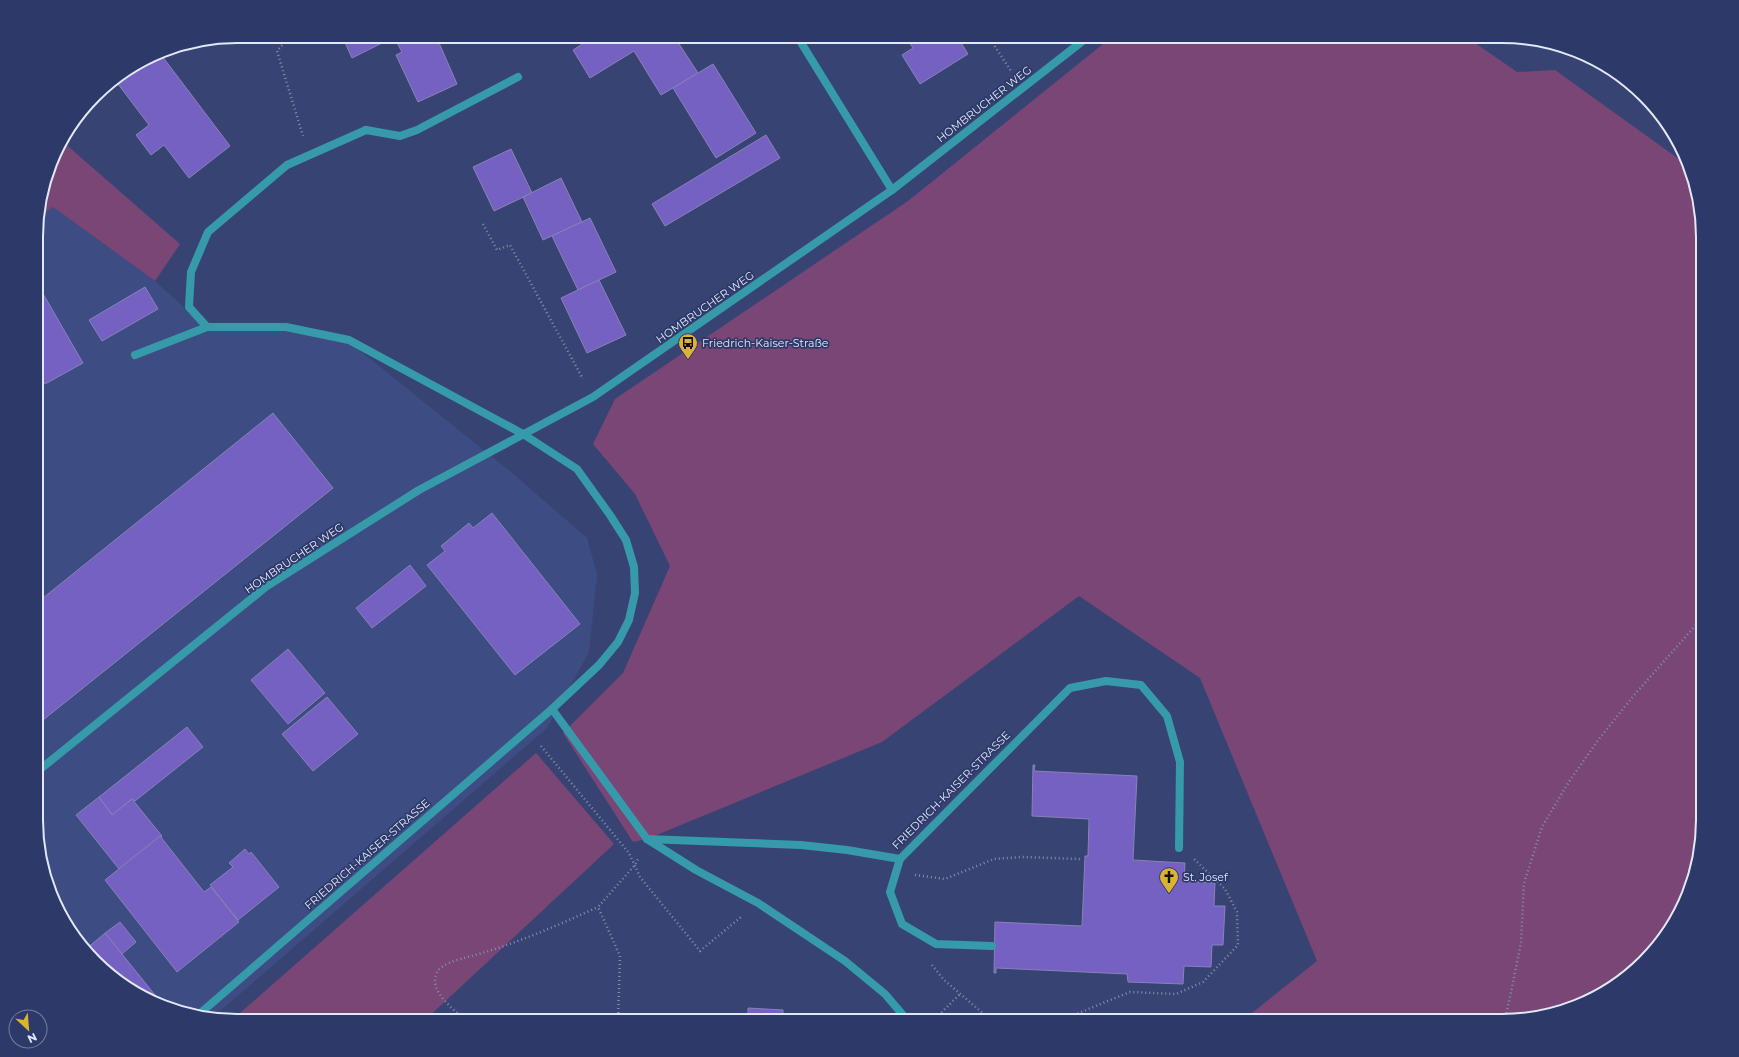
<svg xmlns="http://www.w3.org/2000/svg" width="1739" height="1057" viewBox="0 0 1739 1057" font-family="Montserrat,sans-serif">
<rect width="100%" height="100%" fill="#374473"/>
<path fill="#3d4c82" d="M53 207 155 281 208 329H286L348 341 511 472 587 538 597 574 589 652 547 728 212 1018 185 1014 136 994 95 962 70 931 47 885 38 846V218Z"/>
<g fill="#7a4675">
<path d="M1113 36H1465L1517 72 1555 70 1690 167 1692 173 1703 224V833L1696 872 1676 921 1644 962 1603 994 1554 1014 1515 1021H1242L1317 961 1200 678 1079 596 882 742 647 839 633 842 563 733 623 673 670 566 635 494 593 444 615 399 908 201Z"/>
<path d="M62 141 180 244 155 281 53 207 38 218V211L57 148Z"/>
<path d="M536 753 614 844 424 1021 232 1020Z"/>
</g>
<g fill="#7561c2" stroke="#8981b8">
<path d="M342 36H436L457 84 418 102 396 55 402 52 394 37 352 58Z"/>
<path d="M595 36H674L698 73 661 95 634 51 590 78 573 50Z"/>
<path d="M885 36H899L889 43Z"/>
<path d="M905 36H957L968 54 920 84 902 55 913 48Z"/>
<path d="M159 52 230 146 189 178 164 145 151 155 136 135 149 125 115 80Z"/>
<path d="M713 64 756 133 716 158 673 88Z"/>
<path d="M766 135 780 158 665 226 652 204Z"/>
<path d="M511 149 532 193 494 211 473 167Z"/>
<path d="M561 178 582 222 543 240 523 197Z"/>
<path d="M590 218 616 272 578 290 552 236Z"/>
<path d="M599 280 626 335 587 353 561 298Z"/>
<path d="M38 285 83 363 45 384 38 371Z"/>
<path d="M145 287 158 309 102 341 89 320Z"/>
<path d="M273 413 333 488 38 724V602Z"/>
<path d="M492 513 580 624 515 675 427 565 445 551 441 546 469 523 473 528Z"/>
<path d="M410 565 426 586 372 628 356 608Z"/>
<path d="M288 649 325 693 288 724 251 680Z"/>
<path d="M327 697 358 734 313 771 282 734Z"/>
<path d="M187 727 203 747 135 801 132 799 112 815 99 797Z"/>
<path d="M1033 765H1035L1034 771 1137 776 1133 860 1185 863 1184 881 1215 883 1214 906H1225L1223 945H1212L1211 967 1184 966 1183 984 1128 982 1127 974 996 968V973H994L995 922 1082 926 1085 856H1088L1089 819 1032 816Z"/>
<path d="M99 797 112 815 132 799 162 836 119 869 76 815Z"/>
<path d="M160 836 204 892 211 887 239 922 177 972 105 880Z"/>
<path d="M245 849 249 854 251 852 279 887 238 920 210 885 233 867 229 863Z"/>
<path d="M120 922 136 942 122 954 105 933Z"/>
<path d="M105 933 155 995 150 999 136 994 95 962 85 950Z"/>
<path d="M748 1008 783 1010V1014L837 1015V1021H748Z"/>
</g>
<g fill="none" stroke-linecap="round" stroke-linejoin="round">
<g stroke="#838daf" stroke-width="2.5" stroke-dasharray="1 3" stroke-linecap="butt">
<path d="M290 36 277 51 303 136"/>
<path d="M988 36 1011 71"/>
<path d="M483 224 497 250 510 245 583 379"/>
<path d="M541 746 629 853 640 877 700 951 741 917"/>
<path d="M915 875 945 879 994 859 1021 857 1081 859"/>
<path d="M932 965 944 980 985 1015 1000 1021"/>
<path d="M466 1021C455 1010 430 993 436 975 439 964 455 961 464 958 511 946 554 927 598 907"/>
<path d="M618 1021 620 956 598 907 635 865 639 857"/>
<path d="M933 1021 960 994"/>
<path d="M1059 1021 1130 992 1176 994 1203 982 1238 945 1237 912 1225 889 1194 859"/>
<path d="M1505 1021 1521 943 1524 883 1542 827 1570 780 1599 739 1635 694 1703 617"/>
</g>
<g stroke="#369aaa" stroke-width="8">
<path d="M366 130 400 136 417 130 518 77"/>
<path d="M552 709 647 839 696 870 758 903 845 961 885 994 908 1021"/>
<path d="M647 839 801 845 847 850 900 859 1070 688 1106 681 1141 685 1167 716 1180 762 1179 848"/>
<path d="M900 859 890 892 902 924 936 944 992 946"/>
</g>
<g stroke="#369aaa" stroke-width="8">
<path d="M797 36 892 190"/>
<path d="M135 355 207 327"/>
<path d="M38 771 267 586 419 490 593 397 892 190 1089 36"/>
<path d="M197 1016 552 709 599 665 618 642 629 620 635 593 634 567 626 540 610 515 577 469 523 434 349 340 286 327H207L189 307 191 272 208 232 287 165 366 130"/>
</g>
</g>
<defs>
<symbol id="bus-pin" viewBox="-11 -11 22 30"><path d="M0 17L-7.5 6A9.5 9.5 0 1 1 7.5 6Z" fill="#dbb333" stroke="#2d3968"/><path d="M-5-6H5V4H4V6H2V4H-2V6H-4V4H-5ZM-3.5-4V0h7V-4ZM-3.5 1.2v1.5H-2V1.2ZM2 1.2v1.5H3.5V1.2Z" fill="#111"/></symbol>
<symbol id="church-pin" viewBox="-11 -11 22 30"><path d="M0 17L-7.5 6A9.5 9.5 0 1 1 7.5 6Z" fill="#dbb333" stroke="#2d3968"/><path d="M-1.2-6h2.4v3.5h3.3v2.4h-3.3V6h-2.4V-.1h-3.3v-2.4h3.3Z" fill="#111"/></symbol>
</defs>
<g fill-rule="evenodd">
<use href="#bus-pin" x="677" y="332" width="22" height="30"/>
<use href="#church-pin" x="1158" y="866" width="22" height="30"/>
</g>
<g text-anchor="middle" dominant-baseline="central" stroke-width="3.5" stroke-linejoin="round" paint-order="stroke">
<g font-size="11" fill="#e2e8fa" stroke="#2d3968">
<text transform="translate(984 104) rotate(-38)">HOMBRUCHER WEG</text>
<text transform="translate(705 307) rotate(-35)">HOMBRUCHER WEG</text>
<text transform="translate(294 558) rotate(-34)">HOMBRUCHER WEG</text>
<text transform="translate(951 790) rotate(-45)">FRIEDRICH-KAISER-STRASSE</text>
<text transform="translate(367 854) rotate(-41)">FRIEDRICH-KAISER-STRASSE</text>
</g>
<g font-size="11" fill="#e2e8fa" stroke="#2d3968" text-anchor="start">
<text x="702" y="343">Friedrich-Kaiser-Straße</text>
<text x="1183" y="877">St. Josef</text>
</g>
</g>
<path d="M0 0H1739V1057H0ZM237 43H1502A194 194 0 0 1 1696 237V820A194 194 0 0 1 1502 1014H237A194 194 0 0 1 43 820V237A194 194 0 0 1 237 43Z" fill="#2d3968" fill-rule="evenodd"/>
<path fill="none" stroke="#e2e8fa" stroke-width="2" d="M237 43H1502A194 194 0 0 1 1696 237V820A194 194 0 0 1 1502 1014H237A194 194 0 0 1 43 820V237A194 194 0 0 1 237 43Z"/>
<g transform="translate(28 1029) rotate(154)"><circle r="19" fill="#2d3968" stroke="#757fa2"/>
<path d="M0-3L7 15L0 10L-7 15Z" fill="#dbb333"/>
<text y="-6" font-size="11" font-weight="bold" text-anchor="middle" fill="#e2e8fa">N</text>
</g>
</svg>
